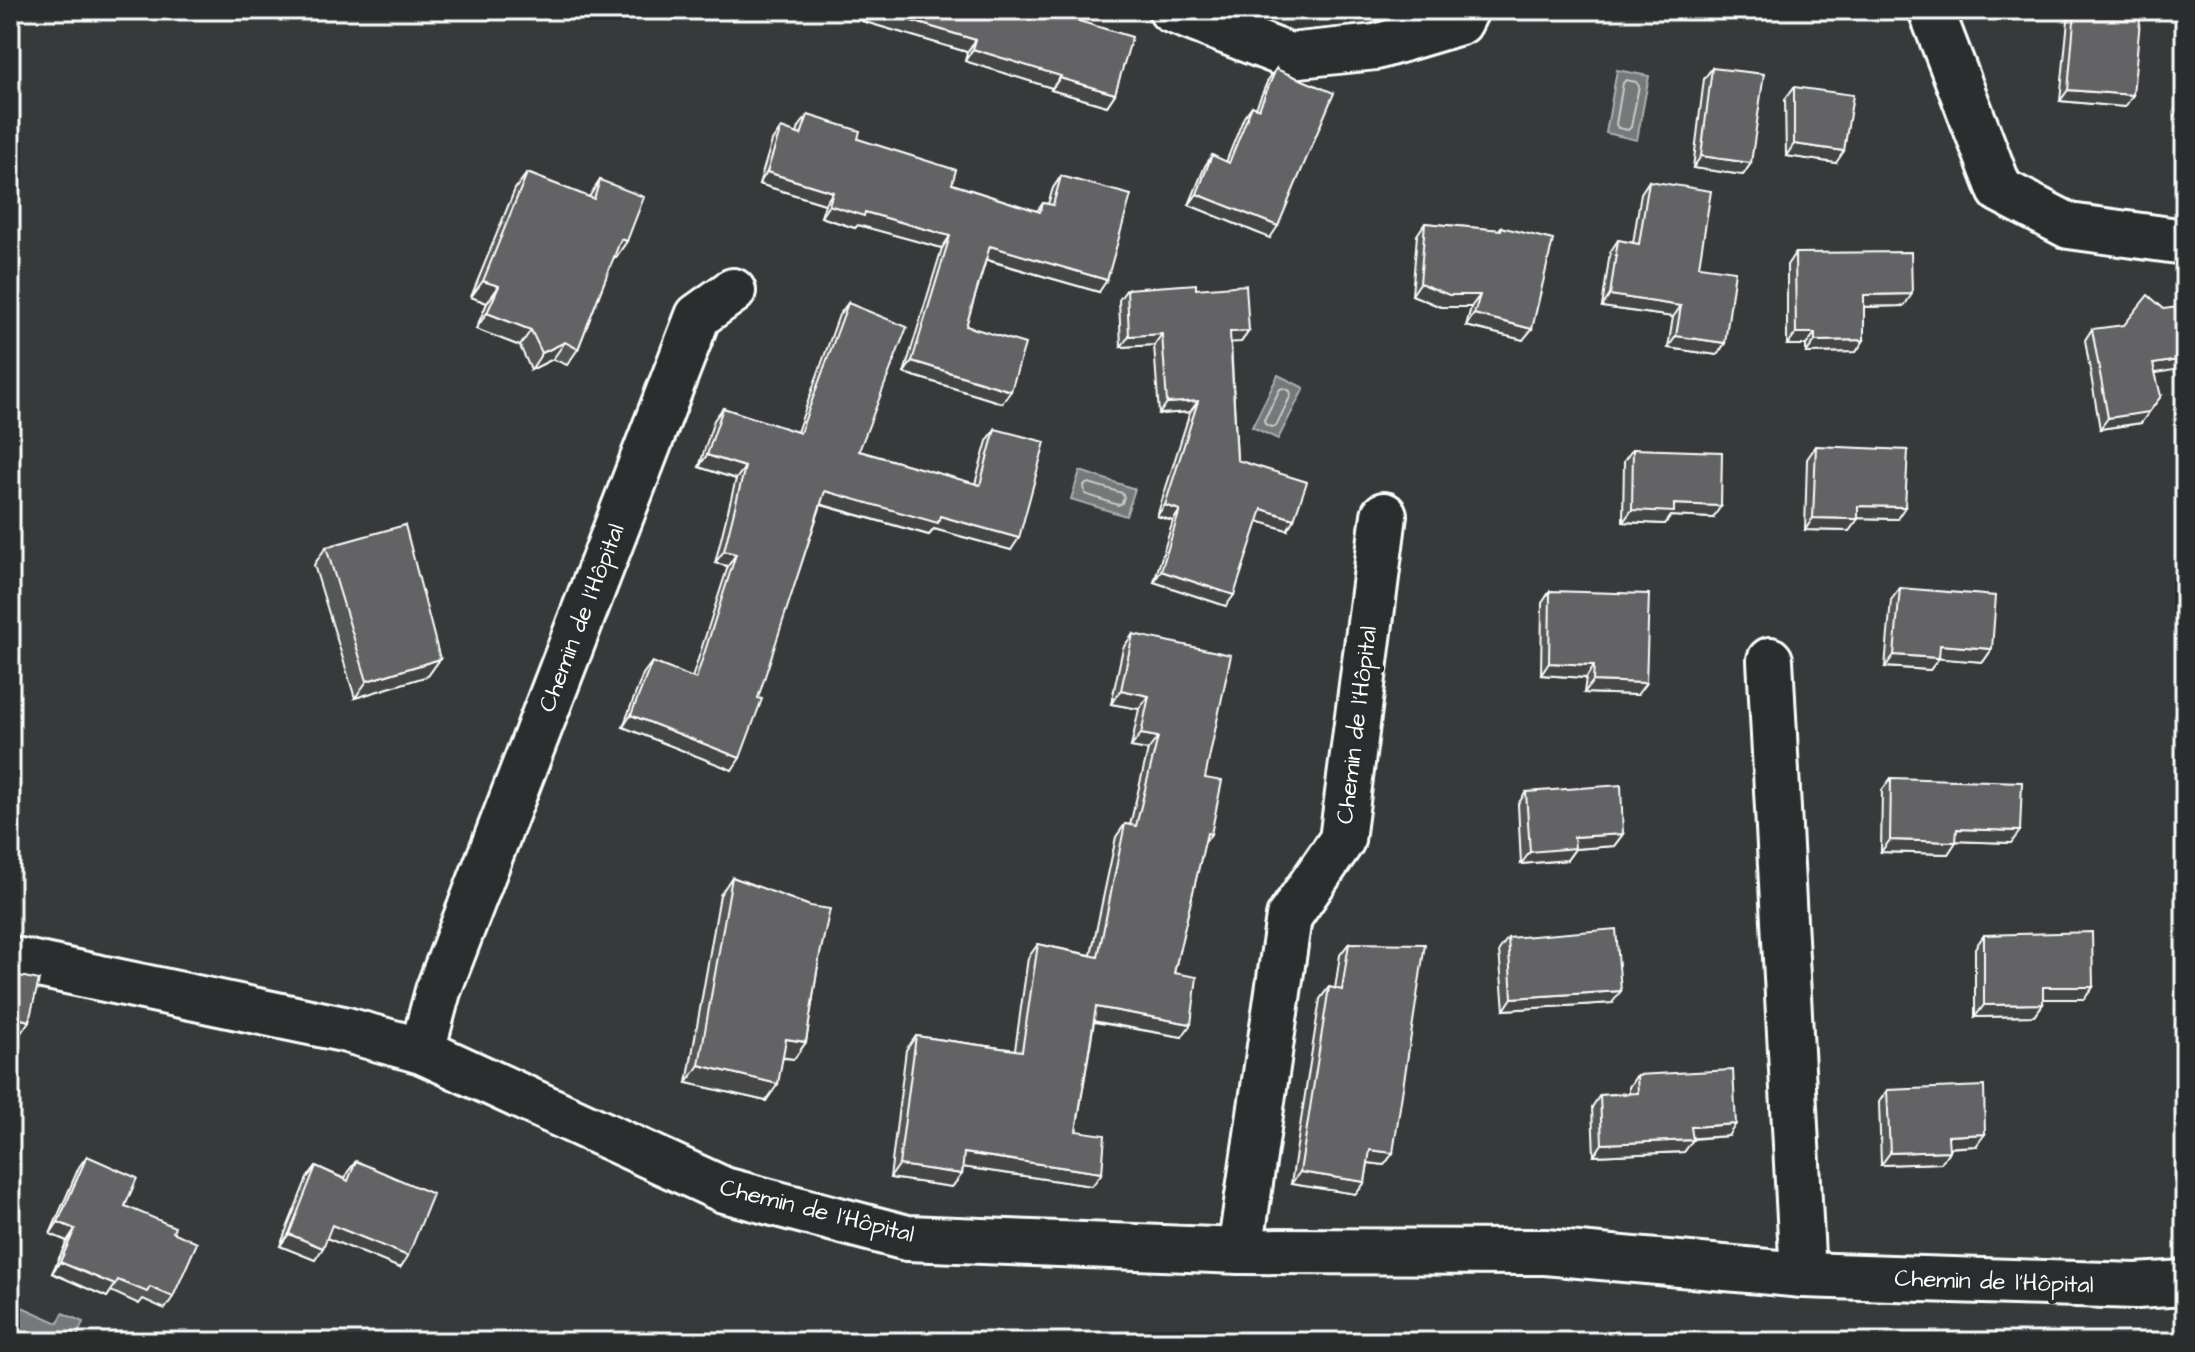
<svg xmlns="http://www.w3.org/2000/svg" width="2195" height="1352" viewBox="0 0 2195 1352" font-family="'Architects Daughter',sans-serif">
<rect width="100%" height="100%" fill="#373a3b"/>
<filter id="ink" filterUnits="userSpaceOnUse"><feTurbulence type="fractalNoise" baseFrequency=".0125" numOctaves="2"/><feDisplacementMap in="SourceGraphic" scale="16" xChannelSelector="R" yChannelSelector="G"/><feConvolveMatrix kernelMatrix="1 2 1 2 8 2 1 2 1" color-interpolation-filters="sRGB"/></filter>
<g filter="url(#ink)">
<g fill="#767879" stroke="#adaeaf" stroke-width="2">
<path d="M1617 70 1649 76 1637 140 1606 133Z"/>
<path d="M1278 375 1304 388 1278 439 1252 427Z"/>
<path d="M1080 471 1135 489 1126 516 1071 499Z"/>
<path d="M13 1303 58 1323 63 1313 83 1322 75 1342H13L10 1341V1310Z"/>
</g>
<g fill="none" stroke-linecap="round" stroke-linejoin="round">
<g stroke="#c8c9c9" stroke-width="2">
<path d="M1626 80 1636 82 1639 86 1631 127 1628 130 1618 128 1616 124 1623 83Z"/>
<path d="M1284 388 1290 391 1291 395 1276 426 1271 427 1265 424 1264 420 1280 389Z"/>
<path d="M1089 483 1122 493 1124 497 1122 503 1118 505 1085 494 1084 485Z"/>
</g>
<defs>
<g id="minor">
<path d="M1171 10 1289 56 1376 47 1460 22 1466 10"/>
<path d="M1931 10 2000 190 2069 226 2185 242"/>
<path d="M1770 660 1803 1275"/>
<path d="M10 959 343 1029 422 1051 724 1190 907 1238 1240 1251 1545 1252 1803 1275 2136 1286 2185 1283"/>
<path d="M422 1051 438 991 698 316 733 291"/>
<path d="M1240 1251 1289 917 1342 840 1384 515"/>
</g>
</defs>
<use href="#minor" stroke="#fff" stroke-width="50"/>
<use href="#minor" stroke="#2a2d2e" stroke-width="44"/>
</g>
<g fill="#555657" stroke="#fff" stroke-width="2">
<path d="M866 10H1072L1069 18 1115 94 1107 106 1051 90 1052 88 965 61 967 52 862 21Z"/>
<path d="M2069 10H2141L2125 107 2060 101Z"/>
<path d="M1712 68 1751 163 1743 175 1693 168 1704 79Z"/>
<path d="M1276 69 1270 238 1189 205 1205 166 1212 155 1226 162 1244 117 1252 106 1256 108 1268 80Z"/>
<path d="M1794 87 1836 163 1786 156 1785 99Z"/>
<path d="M808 115 952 184 1037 211 1043 203 1048 204 1053 188 1061 176 1099 292 986 260 966 326 1002 403 904 373 942 248 858 225 855 228 821 217 825 204 759 184 772 141 781 128 797 134 799 127Z"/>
<path d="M527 173 589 197 600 180 627 241 616 257H614L578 349 567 365 553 359 531 370 520 346 476 329 487 303 471 297 515 189Z"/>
<path d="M1649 181 1699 266 1725 343 1717 355 1668 348 1673 317 1602 307 1610 252 1618 240 1633 243 1641 193Z"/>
<path d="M1425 223 1499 230 1501 227 1523 340 1466 326 1471 307H1441L1412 295 1417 235Z"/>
<path d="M1795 253 1904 306 1864 307V340L1856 352 1806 353V345H1787V265Z"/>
<path d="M1127 289H1196L1249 331 1241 342H1231L1237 460 1287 530 1258 521 1226 606 1154 582 1173 521 1157 516 1190 412 1159 414 1154 345 1121 347 1119 300Z"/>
<path d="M848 303 859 451 975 484 987 441 995 429 1011 550 934 529 929 535 821 505 732 770 623 727 643 674 652 662 692 678 728 566 715 563 736 479 699 467 714 420 723 408 797 432 839 315Z"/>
<path d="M2092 329 2155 373 2141 423 2100 429 2085 340Z"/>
<path d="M1816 446 1897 519 1858 518 1849 531 1805 530 1807 459Z"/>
<path d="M1633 449 1713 518 1671 516 1665 524 1623 522 1624 461Z"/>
<path d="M326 547 440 659 428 676 355 698 314 565Z"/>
<path d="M1900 588 1992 649 1983 662 1939 658 1930 670 1885 667 1891 600Z"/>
<path d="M1550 591 1637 695 1584 693 1586 678 1541 675 1542 603Z"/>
<path d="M1133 634 1205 778 1211 834 1204 844 1174 973 1182 1037 1094 1022 1076 1131 1092 1186 963 1167 962 1174 952 1187 890 1178 906 1050 916 1036 1015 1050 1028 958 1038 944 1091 955 1116 837 1125 824 1130 825 1148 750 1131 747 1139 709 1111 704 1123 648Z"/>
<path d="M1891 778 2011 843 1956 841 1948 854 1881 852 1882 790Z"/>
<path d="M1526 792 1623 834 1614 846 1575 849 1567 860 1521 864 1518 804Z"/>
<path d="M2185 805V865H2181L2179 813Z"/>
<path d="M732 877 810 906 819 959 806 1042 794 1059 783 1058 766 1101 687 1083 720 895Z"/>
<path d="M1984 935 2093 987 2084 999H2043V1004L2034 1016 1975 1017V948Z"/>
<path d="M1508 938 1612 1003 1504 1010 1499 950Z"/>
<path d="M1349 943 1393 1153 1384 1165 1368 1163 1365 1182 1356 1194 1291 1184 1320 999 1329 987 1335 989 1340 955Z"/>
<path d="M1637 1075 1728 1136 1693 1139 1684 1152 1594 1156 1592 1107 1600 1095 1629 1093V1087Z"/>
<path d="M1887 1090 1976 1146 1949 1148V1151L1941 1163 1881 1165 1879 1102Z"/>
<path d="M87 1156 125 1206 173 1232V1297L165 1309 143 1299 139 1304 111 1291 107 1297 52 1273 67 1241 50 1234 79 1167Z"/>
<path d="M356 1161 408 1256 400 1268 327 1238 315 1260 280 1246 307 1178 316 1166 345 1179 347 1173Z"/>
</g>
<g fill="#454647" stroke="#fff" stroke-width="2">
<path d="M870 10H875L976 40 967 52 862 21Z"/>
<path d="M1360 10H1373L1370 14Z"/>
<path d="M973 49 1061 76 1052 88 965 61Z"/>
<path d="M1060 78 1115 94 1107 106 1051 90Z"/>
<path d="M2068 90 2133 95 2125 107 2060 101Z"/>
<path d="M1794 144 1844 151 1836 163 1786 156Z"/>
<path d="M1701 156 1751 163 1743 175 1693 168Z"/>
<path d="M767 172 833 192 825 204 759 184Z"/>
<path d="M1197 194 1278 226 1270 238 1189 205Z"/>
<path d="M829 205 865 212 950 236 942 248 858 225 855 228 821 217Z"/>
<path d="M621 239 627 241 616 257 609 255Z"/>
<path d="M990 246 1107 280 1099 292 981 258Z"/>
<path d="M483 281 499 286 487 303 471 297Z"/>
<path d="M1420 283 1480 295 1471 307H1441L1412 295Z"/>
<path d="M1912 294 1904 306 1855 307 1864 295Z"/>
<path d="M1610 295 1681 306 1673 317 1602 307Z"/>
<path d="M487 313 531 330 520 346 476 329Z"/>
<path d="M1474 314 1532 329 1523 340 1466 326Z"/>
<path d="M1249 331 1241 342 1223 343 1230 332Z"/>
<path d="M1796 333H1815L1806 345H1787Z"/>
<path d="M1162 334 1154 345 1121 347 1129 336Z"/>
<path d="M1676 336 1725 343 1717 355 1668 348Z"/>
<path d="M1864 340 1856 352 1806 353 1815 341Z"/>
<path d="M565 342 553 359 531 370 542 353Z"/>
<path d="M2185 359V368L2145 375 2153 364Z"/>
<path d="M912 361 1011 391 1002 403 904 373Z"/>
<path d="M2161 396 2141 423 2100 429 2108 418Z"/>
<path d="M1198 401 1190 412 1159 414 1167 403Z"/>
<path d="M707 455 745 467 736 479 699 467Z"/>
<path d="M825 491 940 516 1019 538 1011 550 934 529 929 535 816 503Z"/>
<path d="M1674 504 1721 506 1713 518 1671 516 1665 524 1623 522 1632 510Z"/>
<path d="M1165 505 1180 510 1173 521 1157 516Z"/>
<path d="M1858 506 1905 507 1897 519 1850 518Z"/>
<path d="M1262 509 1294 519 1287 530 1254 520Z"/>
<path d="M1813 518 1858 519 1849 531 1805 530Z"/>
<path d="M724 551 736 554 728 566 715 563Z"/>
<path d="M1161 571 1234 595 1226 606 1154 582Z"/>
<path d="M1940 645 1992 649 1983 662 1931 658Z"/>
<path d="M1894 655 1939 658 1930 670 1885 667Z"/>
<path d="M440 659 428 676 355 698 367 681Z"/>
<path d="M1549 663 1594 665 1586 678 1541 675Z"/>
<path d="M1593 681 1646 683 1637 695 1584 693Z"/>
<path d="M1121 690 1149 696 1139 709 1111 704Z"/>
<path d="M631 715 740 758 732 770 623 727Z"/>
<path d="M1141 734 1158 737 1148 750 1131 747Z"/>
<path d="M1957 829 2020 831 2011 843 1949 841Z"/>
<path d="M1623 834 1614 846 1575 849 1567 860 1521 864 1530 852 1574 837Z"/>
<path d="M1890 840 1956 842 1948 854 1881 852Z"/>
<path d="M2043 987H2093L2084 999H2035Z"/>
<path d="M1621 991 1612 1003 1504 1010 1512 998Z"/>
<path d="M2043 1004 2034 1016 1975 1017 1984 1005Z"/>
<path d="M1096 1007 1191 1024 1182 1037 1087 1020Z"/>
<path d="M10 1016 29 1021 21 1033 10 1031Z"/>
<path d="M786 1039 806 1042 794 1059 773 1056Z"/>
<path d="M699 1065 778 1084 766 1101 687 1083Z"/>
<path d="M1736 1124 1728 1136 1682 1139 1691 1127Z"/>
<path d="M1985 1134 1976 1146 1940 1148 1948 1136Z"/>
<path d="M1693 1140 1684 1152 1594 1156 1602 1144Z"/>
<path d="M1370 1150 1393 1153 1384 1165 1361 1162Z"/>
<path d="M1949 1151 1941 1163 1881 1165 1890 1153Z"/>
<path d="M964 1153 1102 1173 1092 1186 955 1166Z"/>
<path d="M899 1165 962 1174 952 1187 890 1178Z"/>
<path d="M1300 1172 1365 1182 1356 1194 1291 1184Z"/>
<path d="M58 1222 75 1229 67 1241 50 1234Z"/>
<path d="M332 1225 408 1256 400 1268 324 1237Z"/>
<path d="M289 1234 323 1248 315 1260 280 1246Z"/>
<path d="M60 1262 115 1285 107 1297 52 1273Z"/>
</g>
<g fill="#636465" stroke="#fff" stroke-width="2">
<path d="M875 10H1072L1069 18 1132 37 1115 94 1060 78 1061 76 973 49 976 40Z"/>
<path d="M2075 10H2141L2133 95 2068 90Z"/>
<path d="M1712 68 1764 74 1751 163 1701 156Z"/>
<path d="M1276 69 1334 93 1278 226 1197 194 1212 155 1229 163 1252 106 1259 109Z"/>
<path d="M1794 87 1853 95 1844 151 1794 144Z"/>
<path d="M808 115 860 131 858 139 956 170 952 184 1040 212 1043 203 1053 205 1061 176 1131 195 1107 280 990 246 966 326 1025 344 1011 391 912 361 950 236 865 212 864 216 829 205 833 192 767 172 781 128 801 135Z"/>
<path d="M527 173 594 199 600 180 644 197 627 241 621 239 578 349 565 342 542 353 531 330 487 313 499 286 483 281Z"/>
<path d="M1649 181 1711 191 1699 266 1735 271 1725 343 1676 336 1681 306 1610 295 1618 240 1639 244Z"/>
<path d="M1425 223 1501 230V227L1553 240 1532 329 1474 314 1480 295H1449L1420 283Z"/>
<path d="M1911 252 1912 294 1864 295V340L1815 341V333H1796L1795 253Z"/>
<path d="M1196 284V289L1246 285 1249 331 1230 332 1237 460 1307 482 1294 519 1262 509 1234 595 1161 571 1180 510 1165 505 1198 401 1167 403 1162 334 1129 336 1127 289Z"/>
<path d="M2148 295 2164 309 2185 306V359L2153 364 2161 396 2149 412 2108 418 2092 329 2124 325Z"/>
<path d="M848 303 907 327 859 451 980 485 995 429 1045 442 1019 538 940 516 938 523 825 491 758 698 762 699 740 758 631 715 652 662 696 679 736 554 724 551 745 467 707 455 723 408 800 433Z"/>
<path d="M1816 446 1908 450 1905 507 1858 506V519L1813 518Z"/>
<path d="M1633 449 1722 452 1721 506 1674 504V512L1632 510Z"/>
<path d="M405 525 440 659 367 681 326 547Z"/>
<path d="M1900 588 1996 596 1992 649 1940 645 1939 658 1894 655Z"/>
<path d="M1550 591 1649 594 1646 683 1593 681 1594 665 1549 663Z"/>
<path d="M1133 634 1231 655 1205 778 1222 781 1211 834 1207 833 1174 973 1197 977 1191 1024 1096 1007 1076 1131 1105 1135 1102 1173 964 1153 962 1174 899 1165 916 1036 1022 1051 1038 944 1098 957 1125 824 1136 826 1158 737 1141 734 1149 696 1121 690Z"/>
<path d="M1891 778 2022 782 2020 831 1957 829 1956 842 1890 840Z"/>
<path d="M1621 785 1623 834 1574 837 1575 848 1530 852 1526 792Z"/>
<path d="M732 877 810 906 830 909 819 959 806 1042 786 1039 778 1084 699 1065Z"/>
<path d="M1616 929 1621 991 1512 998 1508 938Z"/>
<path d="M2092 932 2093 987H2043V1004L1984 1005V935Z"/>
<path d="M1349 943 1425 944 1393 1153 1370 1150 1365 1182 1300 1172 1329 987 1342 990Z"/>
<path d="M10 974 39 980 29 1021 10 1016Z"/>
<path d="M1733 1070 1736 1124 1691 1127 1693 1140 1602 1144 1600 1095 1638 1093 1637 1075Z"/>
<path d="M1984 1086 1985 1134 1948 1136 1949 1151 1890 1153 1887 1090Z"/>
<path d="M87 1156 137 1178 125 1206 175 1227 173 1232 197 1243 173 1297 150 1287 147 1292 118 1280 115 1285 60 1262 75 1229 58 1222Z"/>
<path d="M356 1161 433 1194 408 1256 332 1225 323 1248 289 1234 316 1166 348 1181Z"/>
</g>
</g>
<g text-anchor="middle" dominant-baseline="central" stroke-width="8" stroke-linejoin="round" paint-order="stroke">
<g font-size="24" fill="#fff" stroke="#2a2d2e">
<text transform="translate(582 618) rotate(-69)">Chemin de l'Hôpital</text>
<text transform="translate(1357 725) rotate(-83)">Chemin de l'Hôpital</text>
<text transform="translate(817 1211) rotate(14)">Chemin de l'Hôpital</text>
<text transform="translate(1994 1282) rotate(2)">Chemin de l'Hôpital</text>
</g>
</g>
<rect width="2195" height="1352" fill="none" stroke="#2a2d2e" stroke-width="40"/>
<rect x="20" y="20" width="2155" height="1312" fill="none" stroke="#fff" stroke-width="3" filter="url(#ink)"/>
</svg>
